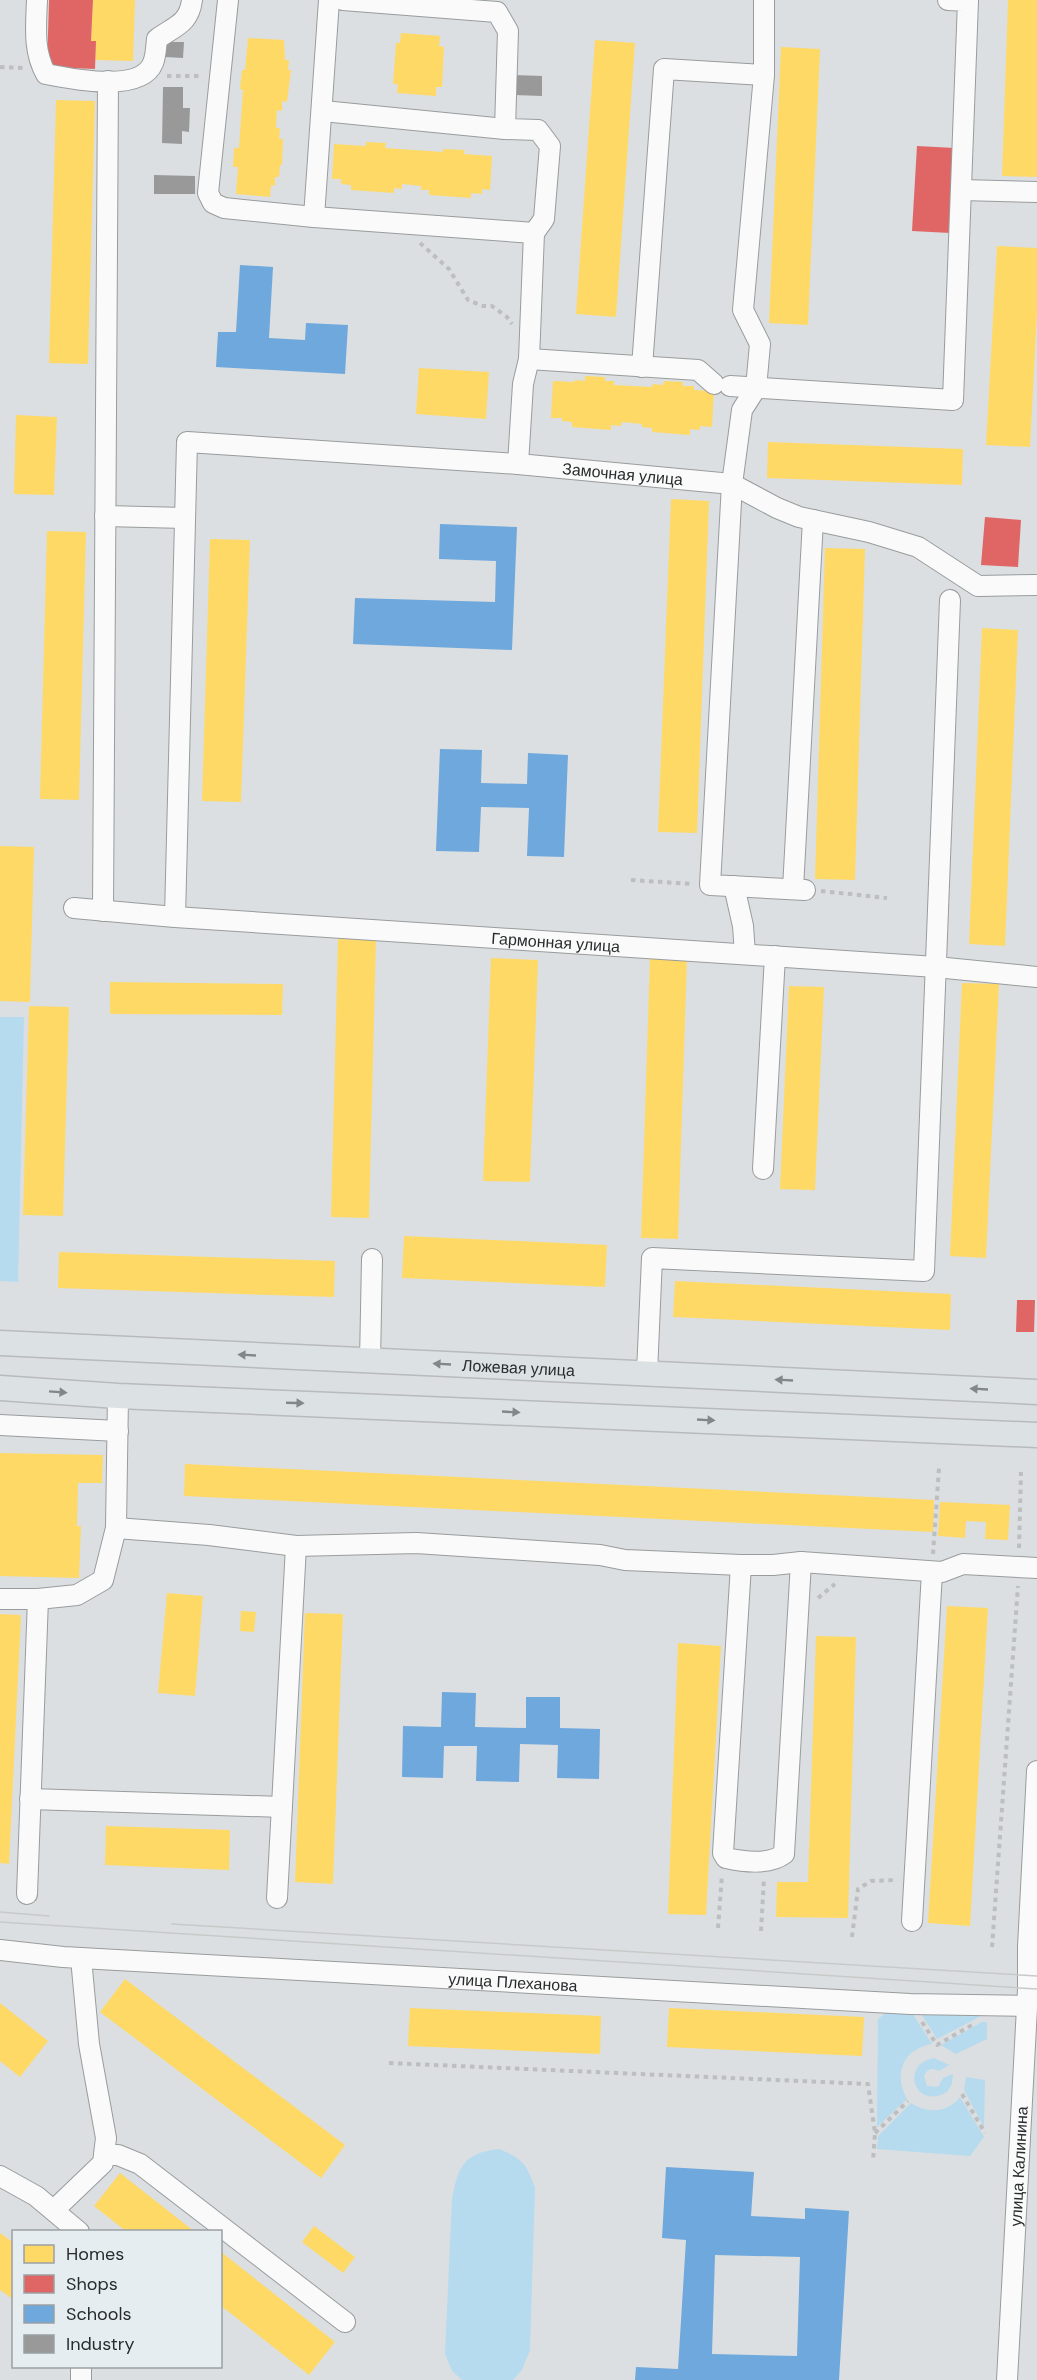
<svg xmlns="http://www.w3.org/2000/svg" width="1037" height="2380" viewBox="0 0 1037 2380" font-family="'DM Sans',sans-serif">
<rect width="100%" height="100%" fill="#dbdfe1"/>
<g fill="#b6dbee">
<path d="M0 1017H24L18 1282 0 1281Z"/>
<path d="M917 2007 984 2009 983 2015 937 2039Z"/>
<path d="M909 2008 932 2044C903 2049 893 2074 907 2099L877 2127 878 2019 887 2012Z"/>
<path d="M982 2022H987V2039L956 2054 941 2045Z"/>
<path d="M934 2058 949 2065 939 2071C932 2067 927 2069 924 2076L927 2086 938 2087 943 2078 953 2074 952 2084 947 2092C915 2111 899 2064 934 2058Z"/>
<path d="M966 2077 985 2080 984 2127 964 2090Z"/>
<path d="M960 2097 984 2137 970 2156 877 2149 878 2136 911 2103C928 2114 947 2113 960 2097Z"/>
<path d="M499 2149C523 2159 526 2163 535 2188L530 2350 522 2370 513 2380H462L452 2371 445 2354 452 2199C458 2166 464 2153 499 2149Z"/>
</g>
<g fill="#ffd966">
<path d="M93 0H135L133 61 95 60 96 41H91Z"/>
<path d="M1008 0H1037V177L1002 176Z"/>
<path d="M401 33 440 36 439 46 444 47 442 87H436V96L397 93 398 84H393L396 43H400Z"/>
<path d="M248 38 284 40 285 60H289L288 70H291L287 102 282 101V111L277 110 276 128H280L279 139H283L282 165H280L279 177H275V186L271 185 270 197 236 194 238 167H233L234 148H239L243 90 240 89 242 70H245Z"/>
<path d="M595 40 635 43 616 317 576 314Z"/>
<path d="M781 47 820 49 808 325 769 323Z"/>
<path d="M56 100 95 101 88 364 49 363Z"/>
<path d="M366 142 386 143 385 148 443 152V149L465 150 464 154 492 156 490 190 482 189V194L471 193V198L429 195V190H421V186L402 184V189L394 188V193L351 190V185L341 184V179H332L334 144 366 146Z"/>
<path d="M997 246 1037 248V312L1030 447 986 445Z"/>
<path d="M419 368 489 372 486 419 416 414Z"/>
<path d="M585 376 605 377V381H614V385L652 387 653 384 663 385 664 381 683 382V386H694V390L714 391 712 427 700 426V430L690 429V435L652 432V428L642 427V424L622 422 621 426 611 425V430L572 427V422L562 421V418H551L553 381 574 382 575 380 585 381Z"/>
<path d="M16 415 57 417 54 495 14 494Z"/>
<path d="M768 442 963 449 962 485 767 478Z"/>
<path d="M671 499 709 501 697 833 658 832Z"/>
<path d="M47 531 86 532 79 800 40 799Z"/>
<path d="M210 539 250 540 241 802 202 801Z"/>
<path d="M825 548 865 549 855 880 815 879Z"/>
<path d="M982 628 1018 630 1005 946 969 944Z"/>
<path d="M0 846 34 847 30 1002 0 1001Z"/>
<path d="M338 939 376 940 369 1218 331 1217Z"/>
<path d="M650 957 687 958 678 1239 641 1238Z"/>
<path d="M491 958 538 960 530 1182 483 1181Z"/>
<path d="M110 982 283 984 282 1015 110 1014Z"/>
<path d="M962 983 999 984 986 1258 950 1256Z"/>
<path d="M789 986 824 987 815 1190 780 1189Z"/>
<path d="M29 1006 69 1007 63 1216 23 1215Z"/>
<path d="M404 1236 607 1245 605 1287 402 1278Z"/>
<path d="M59 1252 335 1261 334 1297 58 1288Z"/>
<path d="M675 1281 951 1294 950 1330 673 1317Z"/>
<path d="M0 1453 103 1455 102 1483H78L77 1526H81L79 1578 0 1576Z"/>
<path d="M185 1464 934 1500 933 1532 184 1496Z"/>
<path d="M940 1502 1010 1505 1008 1540 985 1539 986 1522 966 1521 965 1538 938 1536Z"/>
<path d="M167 1593 203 1596 195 1696 158 1693Z"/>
<path d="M947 1606 988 1608 970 1926 928 1923Z"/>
<path d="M241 1611 256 1612 254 1632 240 1631Z"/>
<path d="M305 1613 343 1614 333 1884 295 1882Z"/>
<path d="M0 1614 21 1615 9 1864 0 1863Z"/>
<path d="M816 1636 856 1637 848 1918 776 1917 777 1882H808Z"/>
<path d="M678 1643 721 1646 706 1915 668 1914Z"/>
<path d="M106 1826 230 1830 229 1870 105 1865Z"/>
<path d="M125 1979 345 2145 321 2178 100 2012Z"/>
<path d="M0 2003 48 2041 20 2077 0 2061Z"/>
<path d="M410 2008 601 2016 600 2054 408 2046Z"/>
<path d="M669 2008 864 2017 862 2056 667 2047Z"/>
<path d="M120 2173 195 2232H127L94 2206Z"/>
<path d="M314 2226 355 2257 343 2273 302 2242Z"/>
<path d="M0 2233 14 2243V2300L0 2290Z"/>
<path d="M220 2251 335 2342 309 2375 220 2305Z"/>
</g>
<g fill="#e06666">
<path d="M49 0H93L91 41H96L95 69 47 67Z"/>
<path d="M917 146 955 148 950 233 912 231Z"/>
<path d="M985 517 1021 520 1018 567 981 565Z"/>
<path d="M1017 1300H1035L1034 1332H1016Z"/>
</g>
<g fill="#6fa8dc" fill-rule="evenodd">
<path d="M240 265 273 267 269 338 305 340 306 323 348 325 345 374 216 367 218 332H236Z"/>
<path d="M440 524 517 527 512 650 353 644 355 598 495 602 496 561 439 559Z"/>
<path d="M440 749 482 750 481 783 527 784 528 753 568 755 564 857 527 856 529 808 481 807 479 852 436 851Z"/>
<path d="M442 1692 476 1693 475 1727 526 1728V1697H560V1728L600 1729 599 1779 557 1778 558 1745 520 1744 519 1782 476 1781 477 1746H444L443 1778 402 1777 403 1726 441 1727Z"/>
<path d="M666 2167 754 2172 751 2216 805 2219V2208L849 2211 839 2380H635L636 2367 678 2369 686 2240 662 2238ZM715 2255 800 2257 797 2356 712 2354Z"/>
</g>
<g fill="#999">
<path d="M166 42H184L183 58 165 57Z"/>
<path d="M514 75 542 76V96L514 95Z"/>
<path d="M163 87H183V108H190L189 132 182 131V144L162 143Z"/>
<path d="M154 175 195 176V194H154Z"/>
</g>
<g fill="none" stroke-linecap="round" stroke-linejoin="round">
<defs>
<g id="minor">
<path d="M37 0C36 26 33 51 46 74 71 79 141 93 153 63 156 56 156 47 157 39 175 26 189 24 192 0"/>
<path d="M228 0 208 193 213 203 224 208 314 217 329 0"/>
<path d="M764 0V75L743 310 760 344 756 388 742 410 732 484 710 885 805 890"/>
<path d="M323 111 505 129"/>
<path d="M961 190 1037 192"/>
<path d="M314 217 534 233 544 219 550 146 538 130 505 129 508 31 497 12 343 0"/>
<path d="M529 359 698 370 714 384"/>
<path d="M642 367 664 69 764 75"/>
<path d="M730 386 953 400 968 1 948 0"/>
<path d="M518 464 523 384 529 359 534 233"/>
<path d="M105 516 185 518"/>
<path d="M734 886 743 926 745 954"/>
<path d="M793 889 813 520"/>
<path id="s1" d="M74 908 175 917 936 967 1037 977"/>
<path d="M103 911 108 81"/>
<path id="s2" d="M175 917 187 442 518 464 732 484 777 508 799 517 869 532 918 547 978 586 1037 585"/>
<path d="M763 1169 775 956"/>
<path d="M370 1361 372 1259"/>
<path d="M647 1373 652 1258 924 1271 950 600"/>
<path d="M0 1425 118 1431"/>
<path d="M116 1528 209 1535 296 1546 416 1543 600 1555 625 1560 741 1565H773L801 1562 942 1572 963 1564 1037 1568"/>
<path d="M741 1565 723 1853 726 1858C744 1862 769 1865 784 1854L801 1562"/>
<path d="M0 1599H38L77 1595 103 1580 116 1528 118 1396"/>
<path d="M30 1799 282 1807"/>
<path d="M27 1894 38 1599"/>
<path d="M277 1898 296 1546"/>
<path d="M912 1921 932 1572"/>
<path id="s3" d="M0 1950 63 1957 910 2004 1027 2006"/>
<path d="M104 2155H118L140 2164 345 2322"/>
<path d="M0 2176 36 2196 79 2232"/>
<path d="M54 2210 103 2163 106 2138 89 2044 81 1958"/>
<path d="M81 2380V2366"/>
<path id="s4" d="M1007 2380 1028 1989V1947L1037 1771"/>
</g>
<g id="major">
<path id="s5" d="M0 1343 1037 1392"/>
<path d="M0 1388 118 1396 1037 1435"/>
</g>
</defs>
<use href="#minor" stroke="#999c9d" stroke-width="22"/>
<use href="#major" stroke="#b8babb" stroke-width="27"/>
<g stroke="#bdbebf" stroke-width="4" stroke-dasharray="4.5 4.5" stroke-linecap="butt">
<path d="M0 67 23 68"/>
<path d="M167 76H201"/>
<path d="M420 243 449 269 468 300 483 306H492L507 317 512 324"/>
<path d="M631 880 692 884"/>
<path d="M821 891 887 898"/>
<path d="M1019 1548 1021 1472"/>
<path d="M933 1554 939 1468"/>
<path d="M818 1598 835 1584"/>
<path d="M718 1928 722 1875"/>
<path d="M761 1931 764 1878"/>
<path d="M852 1937 858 1889 871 1881 896 1880"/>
<path d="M992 1947 1018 1586"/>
<path d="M922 2022 937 2045 972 2025"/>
<path d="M389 2063 868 2084 875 2133 873 2161"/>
<path d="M962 2094 985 2133"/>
<path d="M875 2133 908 2101"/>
</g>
<use href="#minor" stroke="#fafafa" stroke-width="20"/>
<use href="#major" stroke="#dce2e4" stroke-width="24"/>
<g stroke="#c8caca" stroke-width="1.5">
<path d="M0 1912 49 1916"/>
<path d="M0 1922 1037 1989"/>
<path d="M172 1924 1037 1976"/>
</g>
</g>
<defs><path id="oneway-solid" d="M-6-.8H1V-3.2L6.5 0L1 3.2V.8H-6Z" transform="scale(1.5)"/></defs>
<g fill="#828788">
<use href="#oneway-solid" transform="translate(247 1355) rotate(-177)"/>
<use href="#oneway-solid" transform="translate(442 1364) rotate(-177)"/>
<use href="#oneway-solid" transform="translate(784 1380) rotate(-177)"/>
<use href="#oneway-solid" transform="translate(979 1389) rotate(-177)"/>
<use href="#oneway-solid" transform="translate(58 1392) rotate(4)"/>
<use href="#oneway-solid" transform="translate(295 1403) rotate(2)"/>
<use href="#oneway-solid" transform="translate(511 1412) rotate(3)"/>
<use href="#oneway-solid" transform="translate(706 1420) rotate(3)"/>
</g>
<g text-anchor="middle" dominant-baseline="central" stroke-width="6" stroke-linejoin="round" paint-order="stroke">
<g font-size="16" fill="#292c2d" stroke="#e5edf1">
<text stroke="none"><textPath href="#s2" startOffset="912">Замочная улица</textPath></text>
<text stroke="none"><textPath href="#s1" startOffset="483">Гармонная улица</textPath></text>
<text stroke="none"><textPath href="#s5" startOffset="519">Ложевая улица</textPath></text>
<text stroke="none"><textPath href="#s3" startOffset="514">улица Плеханова</textPath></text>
<text stroke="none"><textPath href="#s4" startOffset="214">улица Калинина</textPath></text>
</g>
</g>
<rect x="12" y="2230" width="210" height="138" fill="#e5edf1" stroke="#9aa0a3" stroke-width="1.5"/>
<rect x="24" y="2245" width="30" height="18" fill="#ffd966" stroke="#9aa0a3" stroke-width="1.5"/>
<text x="66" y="2260" font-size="18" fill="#292c2d">Homes</text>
<rect x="24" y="2275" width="30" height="18" fill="#e06666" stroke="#9aa0a3" stroke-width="1.5"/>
<text x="66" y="2290" font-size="18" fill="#292c2d">Shops</text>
<rect x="24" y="2305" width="30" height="18" fill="#6fa8dc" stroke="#9aa0a3" stroke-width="1.5"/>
<text x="66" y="2320" font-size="18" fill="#292c2d">Schools</text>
<rect x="24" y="2335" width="30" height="18" fill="#999999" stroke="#9aa0a3" stroke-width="1.5"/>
<text x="66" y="2350" font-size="18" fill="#292c2d">Industry</text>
</svg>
